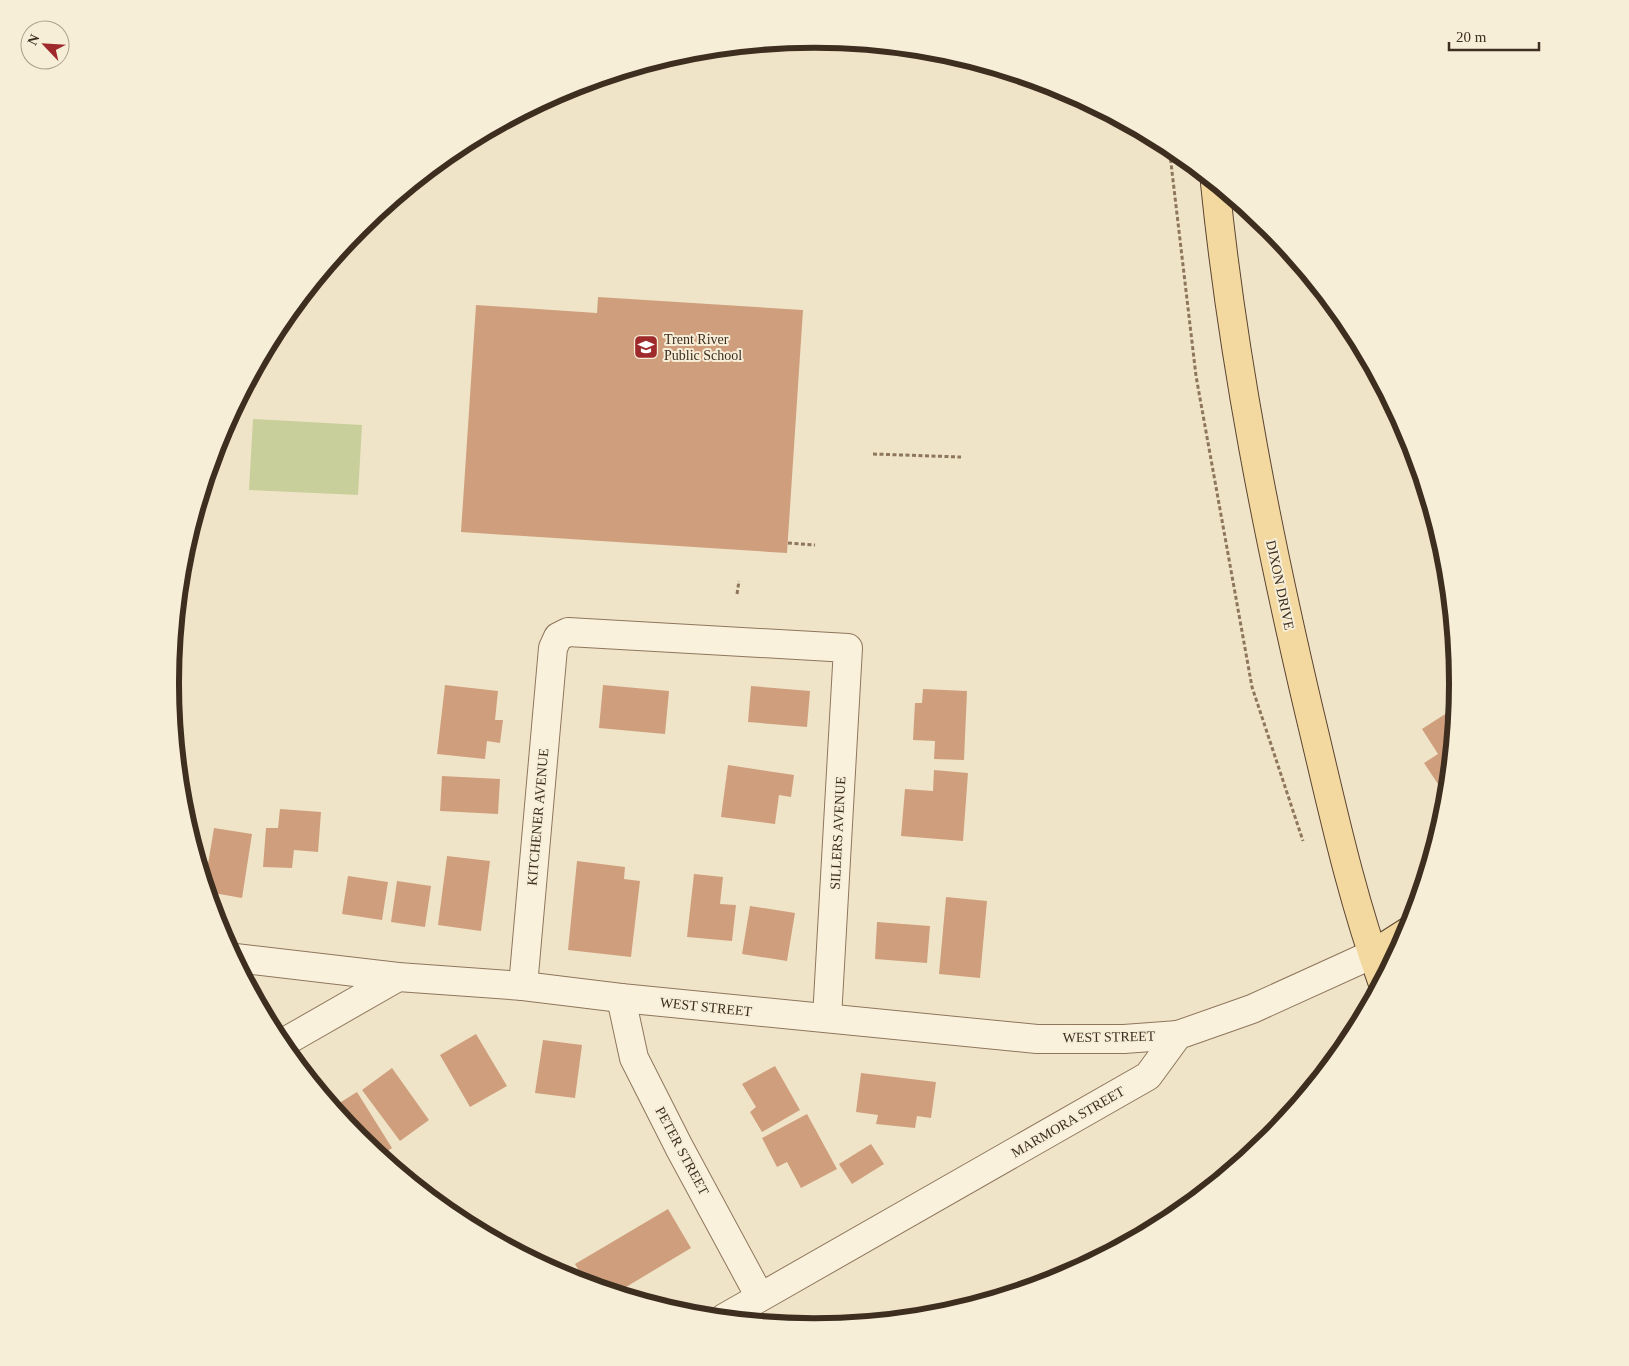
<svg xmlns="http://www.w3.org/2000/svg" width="1629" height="1366" viewBox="0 0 1629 1366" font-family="'Times New Roman',serif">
<rect width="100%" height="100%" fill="#f0e4c8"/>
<path fill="#c9cf9b" d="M253 419 362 425 358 495 249 490Z"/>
<g fill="#cf9f7d">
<path d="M598 297 803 310 787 553 461 532 476 305 597 313Z"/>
<path d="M445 685 498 691 495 720H503L500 743 487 741 485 759 437 754Z"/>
<path d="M603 685 669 691 665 734 599 728Z"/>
<path d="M751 686 810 691 807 727 748 722Z"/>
<path d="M923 689 967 691 964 760 934 759 935 741 913 740 915 703H922Z"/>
<path d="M1456 707 1449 785 1442 790 1424 763 1438 754 1422 729Z"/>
<path d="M728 765 794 775 791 797 779 795 775 824 721 817Z"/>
<path d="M934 770 968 773 963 841 901 836 905 789 933 791Z"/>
<path d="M442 776 500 779 498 814 440 811Z"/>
<path d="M280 809 321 812 318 852 294 850 292 868 263 867 266 828H278Z"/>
<path d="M214 828 252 834 242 898 208 892 205 882Z"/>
<path d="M447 856 490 861 481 931 438 925Z"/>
<path d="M577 861 625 867 624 879 640 881 631 957 568 950Z"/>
<path d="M694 874 723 877 720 904 736 905 732 941 687 937Z"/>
<path d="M348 876 388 882 382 920 342 914Z"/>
<path d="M397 881 431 886 425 927 391 922Z"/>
<path d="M946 897 987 901 980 978 939 974Z"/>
<path d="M750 906 795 913 787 961 742 954Z"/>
<path d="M877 922 930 926 927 963 875 959Z"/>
<path d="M476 1034 507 1086 470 1107 440 1055Z"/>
<path d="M543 1040 582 1045 575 1098 535 1093Z"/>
<path d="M775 1066 800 1110 762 1132 750 1112 756 1107 742 1084Z"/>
<path d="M392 1068 429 1120 400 1141 362 1090Z"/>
<path d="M861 1073 936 1082 931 1118 917 1116 915 1128 876 1124 878 1115 856 1112Z"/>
<path d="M357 1092 392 1148 380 1156 359 1138 333 1107Z"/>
<path d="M807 1114 837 1169 801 1188 787 1162 777 1167 762 1138Z"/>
<path d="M871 1144 884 1164 852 1184 839 1164Z"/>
<path d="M668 1209 691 1248 616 1293 587 1284 575 1264Z"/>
<path d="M561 1268 567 1278 555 1271Z"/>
</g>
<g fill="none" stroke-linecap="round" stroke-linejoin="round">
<defs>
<g id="minor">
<path d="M235 958 398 977 523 986 621 998 1037 1039H1124L1178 1035"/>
<path d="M523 986 553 648 558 637 568 632 848 648 827 1018"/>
<path d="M621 998 634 1058 679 1147 760 1297"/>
<path d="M281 1044 398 977"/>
<path d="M724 1318 1148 1076 1178 1035 1252 1009 1373 954"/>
</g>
<g id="major">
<path d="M1215 183C1233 361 1268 537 1309 711 1331 802 1350 893 1382 981"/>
<path d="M1373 954 1409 931"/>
</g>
</defs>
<use href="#minor" stroke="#8d765c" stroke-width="30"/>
<use href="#major" stroke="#5b4430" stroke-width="30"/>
<g stroke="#8d765c" stroke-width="3" stroke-dasharray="4 2.5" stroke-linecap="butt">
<path d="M1169 146 1196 376 1252 687 1303 841"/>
<path d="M873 454 961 457"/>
<path d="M788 543 815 545"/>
<path d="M737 594 739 581"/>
</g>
<use href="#minor" stroke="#faf1dc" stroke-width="28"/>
<use href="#major" stroke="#f3d9a0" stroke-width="28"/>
</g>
<defs>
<symbol id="school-square" viewBox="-11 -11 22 22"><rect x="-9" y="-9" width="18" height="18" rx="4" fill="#9e2a2b" stroke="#f7eed8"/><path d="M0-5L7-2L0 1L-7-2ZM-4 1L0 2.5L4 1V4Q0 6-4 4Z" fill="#fff"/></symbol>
</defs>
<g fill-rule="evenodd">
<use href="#school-square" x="632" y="333" width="28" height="28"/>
</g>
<g text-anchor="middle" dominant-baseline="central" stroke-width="4" stroke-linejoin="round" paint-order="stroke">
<g font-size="14" fill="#3d2e20" stroke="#f7eed8" text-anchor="start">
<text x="664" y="339">Trent River<tspan x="664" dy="16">Public School</tspan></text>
</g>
<g font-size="14" fill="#3d2e20" stroke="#f7eed8">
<text transform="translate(1280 585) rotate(78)">DIXON DRIVE</text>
<text transform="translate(538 817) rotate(-85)">KITCHENER AVENUE</text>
<text transform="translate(838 833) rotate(-87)">SILLERS AVENUE</text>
<text transform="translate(706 1007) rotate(6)">WEST STREET</text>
<text transform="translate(1109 1037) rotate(-1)">WEST STREET</text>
<text transform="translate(1068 1122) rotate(-30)">MARMORA STREET</text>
<text transform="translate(682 1151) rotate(62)">PETER STREET</text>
</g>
</g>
<path d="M0 0H1629V1366H0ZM179 683a635 635 0 1 1 1270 0a635 635 0 1 1-1270 0Z" fill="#f7eed8" fill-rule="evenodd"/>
<path fill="none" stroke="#3d2e20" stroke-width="6" d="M179 683a635 635 0 1 1 1270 0a635 635 0 1 1-1270 0Z"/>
<g transform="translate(45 45) rotate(295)"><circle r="24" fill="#f7eed8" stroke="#ada18e"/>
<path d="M0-4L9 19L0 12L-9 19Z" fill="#9e2a2b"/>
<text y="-8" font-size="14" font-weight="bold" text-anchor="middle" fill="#3d2e20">N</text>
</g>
<path d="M1449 42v8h90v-8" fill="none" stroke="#3d2e20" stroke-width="2.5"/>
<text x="1456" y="42" font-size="15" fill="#3d2e20" stroke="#f7eed8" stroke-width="4" paint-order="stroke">20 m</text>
</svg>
